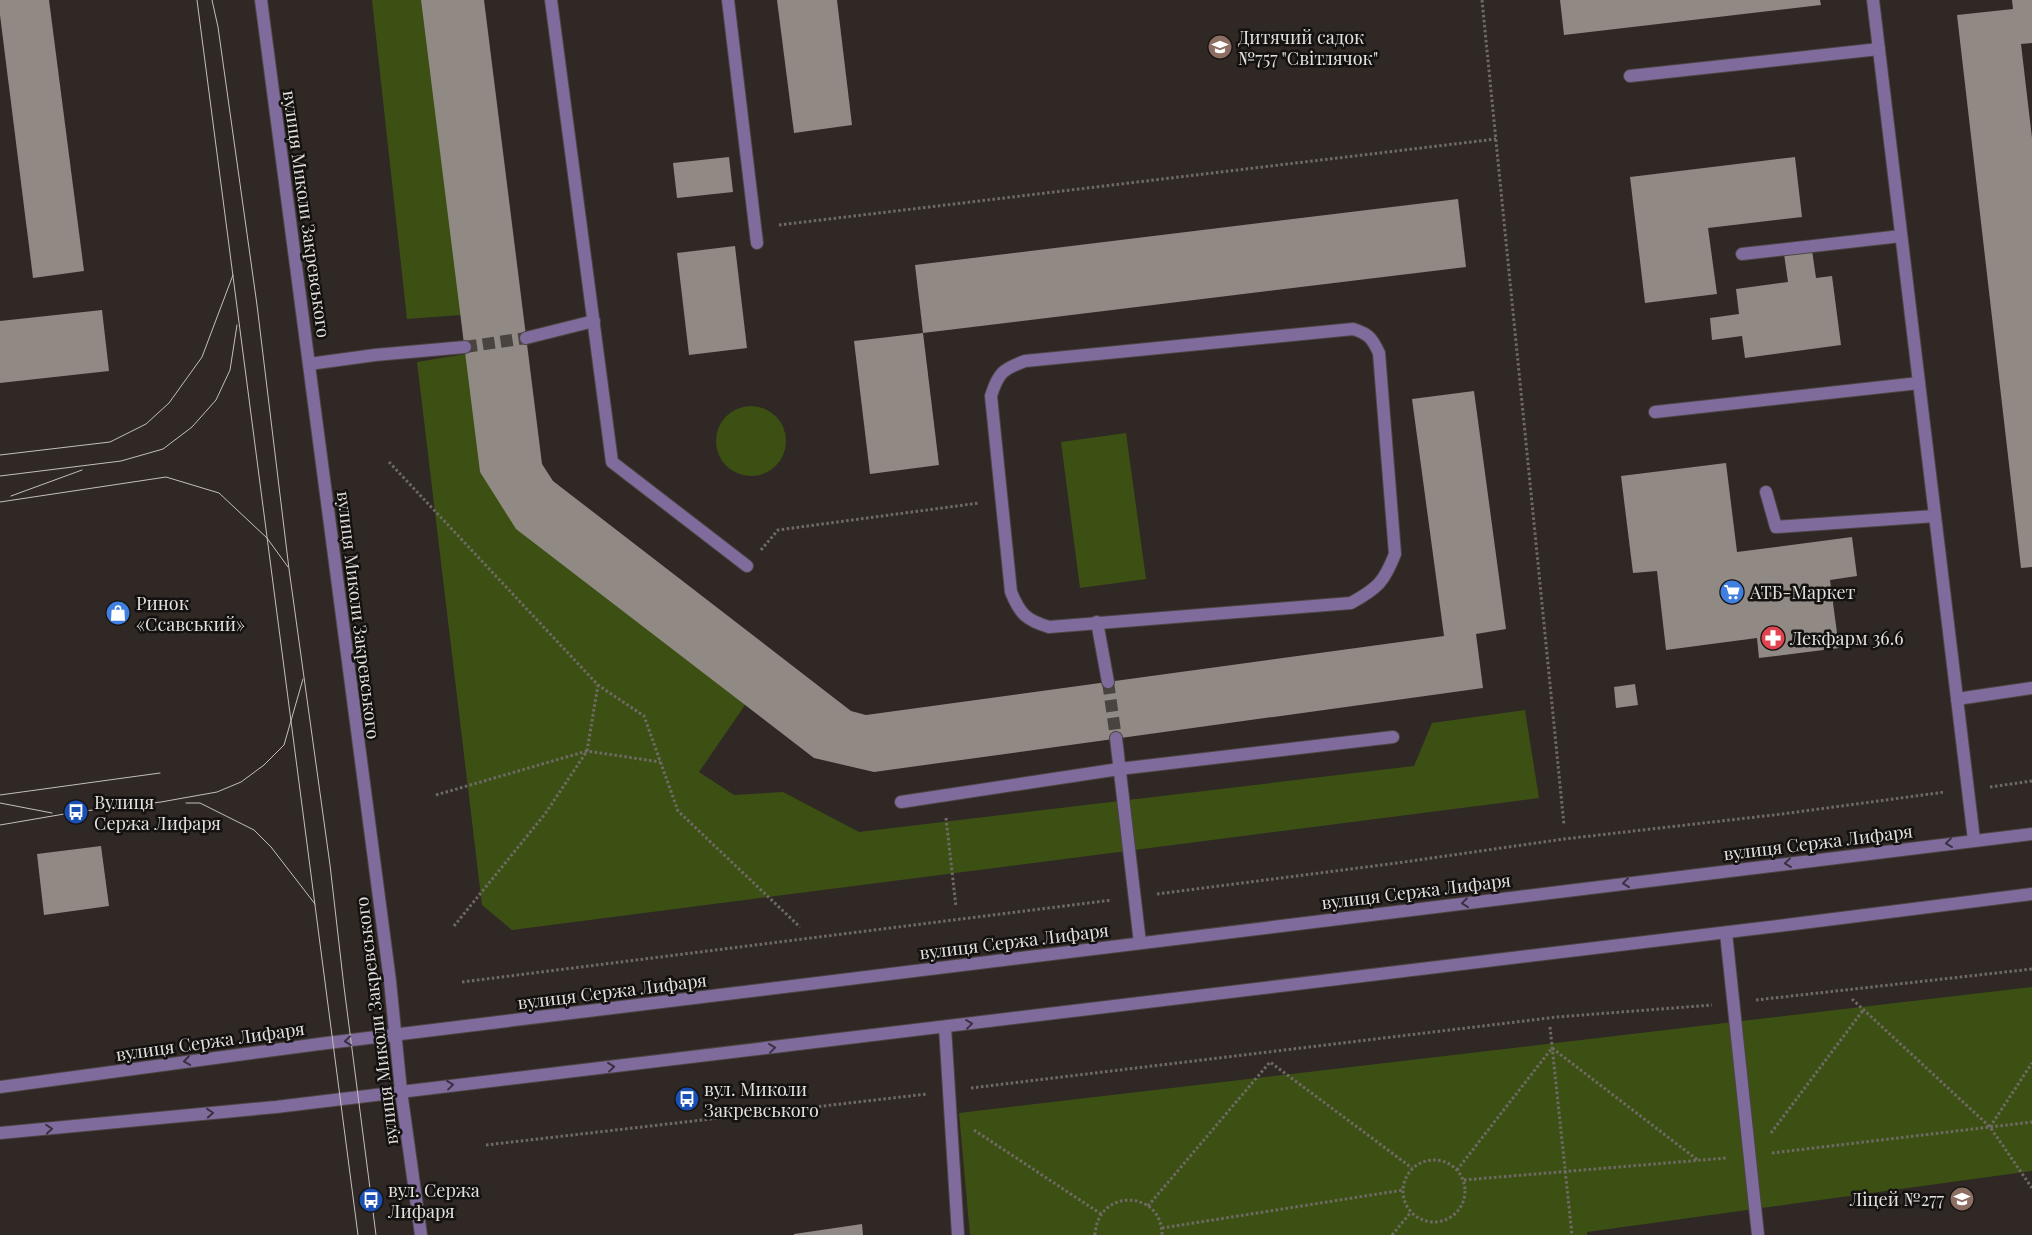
<svg xmlns="http://www.w3.org/2000/svg" width="2032" height="1235" viewBox="0 0 2032 1235" font-family="'Playfair Display',serif">
<rect width="100%" height="100%" fill="#2f2825"/>
<g fill="#3d5013">
<path d="M372 0H421L461 315 407 319Z"/>
<path d="M466 354 480 472 745 705 699 772 734 795 783 792 859 832 1414 766 1432 723 1525 710 1539 798 512 930 482 905 417 362Z"/>
<circle cx="751" cy="441" r="35"/>
<path d="M1126 433 1146 579 1080 588 1061 442Z"/>
<path d="M2032 987V1171L1587 1232V1235H970L959 1113Z"/>
</g>
<g fill="#918984">
<path d="M0 0H49L84 271 33 278 0 15Z"/>
<path d="M421 0H484L542 464 553 481 851 711 866 715 1444 636 1412 399 1474 391 1506 629 1476 634 1483 688 874 772 814 758 516 529 480 472Z"/>
<path d="M777 0H837L852 125 794 133Z"/>
<path d="M1560 0H1820L1821 5 1564 35Z"/>
<path d="M2012 0H2032V43L2021 44 2032 138V567L2021 568 1957 15 2013 9Z"/>
<path d="M729 157 733 192 677 198 673 163Z"/>
<path d="M1795 157 1802 217 1708 228 1717 294 1645 303 1630 177Z"/>
<path d="M1458 199 1466 267 923 333 915 265Z"/>
<path d="M735 246 747 348 689 355 677 253Z"/>
<path d="M1812 250 1816 278 1832 276 1841 345 1745 358 1742 336 1712 340 1710 318 1739 314 1736 289 1788 282 1784 254Z"/>
<path d="M102 310 109 371 0 383V321Z"/>
<path d="M923 333 939 465 870 474 854 341Z"/>
<path d="M1726 463 1737 552 1852 537 1857 576 1830 580 1839 648 1759 658 1757 638 1666 650 1657 571 1633 573 1621 476Z"/>
<path d="M1635 684 1638 705 1616 708 1614 687Z"/>
<path d="M101 846 109 906 44 915 37 854Z"/>
<path d="M862 1224 863 1235H794V1234Z"/>
</g>
<g fill="none" stroke-linecap="round" stroke-linejoin="round">
<g stroke="#4a4441" stroke-width="12" stroke-dasharray="12 6" stroke-linecap="butt">
<path d="M465 347 526 338"/>
<path d="M1108 682 1116 738"/>
</g>
<defs>
<g id="minor">
<path d="M261 0 390 981 401 1091 421 1235"/>
<path d="M551 0 612 462 747 566"/>
<path d="M728 0 757 243"/>
<path d="M1873 0 1974 840"/>
<path d="M1630 76 1879 49"/>
<path d="M1742 254 1901 236"/>
<path d="M1353 329C1369 334 1372 338 1379 353L1395 554C1384 582 1378 588 1351 603L1049 627C1026 620 1020 614 1011 592L991 396C998 373 1003 369 1025 361Z"/>
<path d="M526 338 594 321"/>
<path d="M309 364 375 355 465 347"/>
<path d="M1655 412 1919 383"/>
<path d="M1766 492 1776 527 1935 516"/>
<path d="M1097 622 1108 682"/>
<path d="M1957 699 2032 688"/>
<path d="M1116 738 1140 943"/>
<path d="M901 802 1119 769 1393 737"/>
<path d="M1726 933 1758 1235"/>
<path d="M945 1027 958 1235"/>
<path d="M0 1087 319 1044 2032 834"/>
<path d="M0 1133 276 1107 1794 924 2032 894"/>
</g>
</defs>
<use href="#minor" stroke="#4c4542" stroke-width="14"/>
<g stroke="#706a67" stroke-width="3" stroke-dasharray="2.5 2.5" stroke-linecap="butt">
<path d="M1482 0 1564 825"/>
<path d="M779 225 1496 139"/>
<path d="M389 462 598 685 644 716 678 811 800 927"/>
<path d="M761 550 778 530 979 503"/>
<path d="M1990 787 2032 781"/>
<path d="M436 795 587 751 660 762"/>
<path d="M946 818 956 907"/>
<path d="M1157 894 1397 863 1564 839 1782 814 1945 792"/>
<path d="M454 926 545 814 587 751 598 685"/>
<path d="M462 982 1112 900"/>
<path d="M1852 999 1990 1127 2032 1188"/>
<path d="M1756 1000 2032 969"/>
<path d="M1550 1027 1572 1235"/>
<path d="M971 1088 1557 1017 1712 1005"/>
<path d="M1990 1127 2032 1063"/>
<path d="M974 1130 1101 1214"/>
<path d="M1771 1133 1864 1009"/>
<path d="M486 1145 927 1094"/>
<path d="M1772 1153 2032 1122"/>
<circle cx="1434" cy="1191" r="31"/>
<path d="M1457 1170 1552 1048 1699 1161"/>
<path d="M1464 1180 1726 1158"/>
<path d="M1148 1206 1270 1062 1412 1168"/>
<path d="M1162 1228 1403 1190"/>
<path d="M1095 1235C1097 1188 1162 1189 1162 1235"/>
<path d="M1392 1235 1411 1212"/>
</g>
<use href="#minor" stroke="#7f6b9c" stroke-width="12"/>
<g stroke="#c4bfbc" stroke-width="1">
<path d="M197 0 358 1235"/>
<path d="M212 0 218 27 257 305 289 569 330 865 344 987 376 1235"/>
<path d="M0 455 110 442 146 424 169 403 202 357 233 275"/>
<path d="M0 476 121 461 163 449 192 427 216 400 230 370 237 325"/>
<path d="M11 496 82 470"/>
<path d="M0 502 166 477 219 493 267 538 288 567"/>
<path d="M0 795 160 773"/>
<path d="M0 803 52 813"/>
<path d="M186 803H200L254 830 271 847 315 904"/>
<path d="M0 825 76 812 161 802 217 792 241 782 264 765 284 745 303 679"/>
</g>
</g>
<defs><path id="oneway-chevron" d="M-2-3.5L2.5 0L-2 3.5" fill="none" stroke-width="1.6" stroke-linecap="round" stroke-linejoin="round" transform="scale(1.25)"/></defs>
<g stroke="#393141">
<use href="#oneway-chevron" transform="translate(1949 843) rotate(173)"/>
<use href="#oneway-chevron" transform="translate(1788 863) rotate(173)"/>
<use href="#oneway-chevron" transform="translate(1626 883) rotate(173)"/>
<use href="#oneway-chevron" transform="translate(1465 903) rotate(173)"/>
<use href="#oneway-chevron" transform="translate(969 1024) rotate(-7)"/>
<use href="#oneway-chevron" transform="translate(348 1041) rotate(174)"/>
<use href="#oneway-chevron" transform="translate(772 1048) rotate(-7)"/>
<use href="#oneway-chevron" transform="translate(187 1061) rotate(172)"/>
<use href="#oneway-chevron" transform="translate(611 1067) rotate(-6)"/>
<use href="#oneway-chevron" transform="translate(450 1085) rotate(-7)"/>
<use href="#oneway-chevron" transform="translate(210 1113) rotate(-5)"/>
<use href="#oneway-chevron" transform="translate(49 1129) rotate(-5)"/>
</g>
<defs>
<symbol id="school-disc" viewBox="-11 -11 22 22"><circle r="9.5" fill="#8d6e63" stroke="#141210"/><path d="M0-5L7-2L0 1L-7-2ZM-4 1L0 2.5L4 1V4Q0 6-4 4Z" fill="#fff"/></symbol>
<symbol id="supermarket-disc" viewBox="-11 -11 22 22"><circle r="9.5" fill="#3f7fe0" stroke="#141210"/><path d="M-6-5.5h2.5l.6 2H6L4.5 2H-2.5L-4.4-4H-6ZM-1.5 3.2a1.3 1.3 0 1 0 .1 0ZM3 3.2a1.3 1.3 0 1 0 .1 0Z" fill="#fff"/></symbol>
<symbol id="shop-disc" viewBox="-11 -11 22 22"><circle r="9.5" fill="#3f7fe0" stroke="#141210"/><path d="M-5-2.5h2.3a2.7 3.5 0 0 1 5.4 0H5L5.5 6h-11ZM-1.5-2.5h3a1.5 2.3 0 0 0-3 0Z" fill="#fff"/></symbol>
<symbol id="pharmacy-disc" viewBox="-11 -11 22 22"><circle r="9.5" fill="#e0444e" stroke="#141210"/><path d="M-2-6h4v4h4v4h-4v4h-4v-4h-4v-4h4Z" fill="#fff"/></symbol>
<symbol id="bus-disc" viewBox="-11 -11 22 22"><circle r="9.5" fill="#1a4fb4" stroke="#141210"/><path d="M-5-6H5V4H4V6H2V4H-2V6H-4V4H-5ZM-3.5-4V0h7V-4ZM-3.5 1.2v1.5H-2V1.2ZM2 1.2v1.5H3.5V1.2Z" fill="#fff"/></symbol>
</defs>
<g fill-rule="evenodd">
<use href="#school-disc" x="1206" y="33" width="28" height="28"/>
<use href="#supermarket-disc" x="1718" y="578" width="28" height="28"/>
<use href="#shop-disc" x="104" y="599" width="28" height="28"/>
<use href="#pharmacy-disc" x="1759" y="624" width="28" height="28"/>
<use href="#bus-disc" x="62" y="798" width="28" height="28"/>
<use href="#bus-disc" x="673" y="1085" width="28" height="28"/>
<use href="#school-disc" x="1948" y="1185" width="28" height="28"/>
<use href="#bus-disc" x="357" y="1186" width="28" height="28"/>
</g>
<g text-anchor="middle" dominant-baseline="central" stroke-width="5" stroke-linejoin="round" paint-order="stroke">
<g font-size="18" fill="#e4e0dd" stroke="#141210" text-anchor="start">
<text x="1238" y="37">Дитячий садок<tspan x="1238" dy="21">№757 "Світлячок"</tspan></text>
<text x="1750" y="592">АТБ-Маркет</text>
<text x="136" y="603">Ринок<tspan x="136" dy="21">«Ссавський»</tspan></text>
<text x="1790" y="638">Лекфарм 36.6</text>
<text x="94" y="802">Вулиця<tspan x="94" dy="21">Сержа Лифаря</tspan></text>
<text x="704" y="1089">вул. Миколи<tspan x="704" dy="21">Закревського</tspan></text>
<text x="388" y="1190">вул. Сержа<tspan x="388" dy="21">Лифаря</tspan></text>
<text x="1944" y="1199" text-anchor="end">Ліцей №277</text>
</g>
<g font-size="18" fill="#e4e0dd" stroke="#141210">
<text transform="translate(307 214) rotate(82)">вулиця Миколи Закревського</text>
<text transform="translate(359 615) rotate(83)">вулиця Миколи Закревського</text>
<text transform="translate(1818 842) rotate(-7)">вулиця Сержа Лифаря</text>
<text transform="translate(1416 891) rotate(-7)">вулиця Сержа Лифаря</text>
<text transform="translate(1014 941) rotate(-7)">вулиця Сержа Лифаря</text>
<text transform="translate(612 991) rotate(-7)">вулиця Сержа Лифаря</text>
<text transform="translate(376 1021) rotate(-97)">вулиця Миколи Закревського</text>
<text transform="translate(210 1041) rotate(-8)">вулиця Сержа Лифаря</text>
</g>
</g>
</svg>
